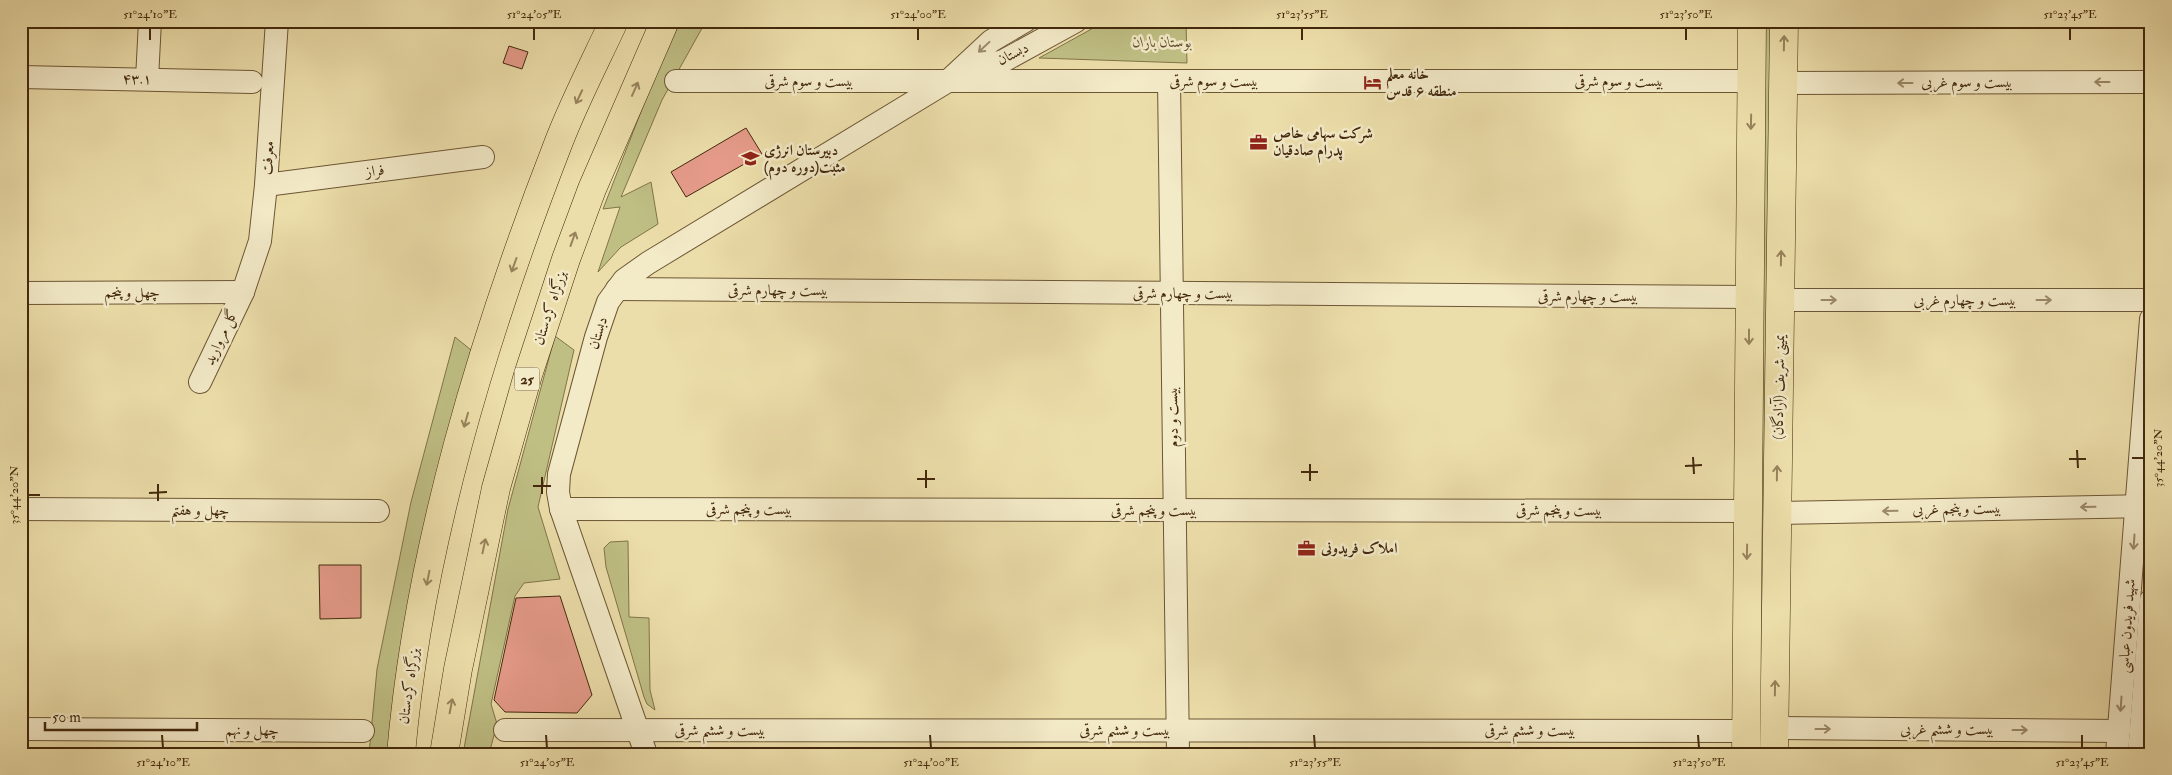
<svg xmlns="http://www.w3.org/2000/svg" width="2172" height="775" viewBox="0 0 2172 775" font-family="'IM FELL Double Pica',Amiri,serif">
<rect width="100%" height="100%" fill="#ecdeaa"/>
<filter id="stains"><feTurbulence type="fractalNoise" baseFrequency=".004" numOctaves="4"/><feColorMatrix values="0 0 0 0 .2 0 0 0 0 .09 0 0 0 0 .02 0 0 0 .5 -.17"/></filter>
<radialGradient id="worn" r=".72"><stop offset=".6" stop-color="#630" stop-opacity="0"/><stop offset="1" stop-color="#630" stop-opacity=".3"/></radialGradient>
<g fill="#bfbf84" stroke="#817448">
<path d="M681 21H706L662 100 621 197 651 182 658 224 621 247 598 272 620 207 603 209 662 58Z"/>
<path d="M1106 21H1186L1187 63 1039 58Z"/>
<path d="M1763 21H1773L1768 754H1756Z"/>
<path d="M555 336 574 350 538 507 560 579 524 583 515 596 491 704 497 724 489 754H463L508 509Z"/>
<path d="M455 337 471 350 427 521 398 662 388 754H369L377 669 411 502Z"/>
<path d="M628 541 629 617 649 618 650 690 655 710 647 704 644 697 606 567 604 548 610 542Z"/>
</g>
<g fill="#e69b8a" stroke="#43280d">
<path d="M509 46 528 52 522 69 503 63Z"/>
<path d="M746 128 762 154 686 197 671 172Z"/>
<path d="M319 565H361V618L320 619Z"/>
<path d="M560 596 592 695 577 713 505 712 494 700 516 598Z"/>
</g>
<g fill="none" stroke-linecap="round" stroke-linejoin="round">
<defs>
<g id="minor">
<path d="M963 75 1005 60 1076 21"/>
<path d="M21 77 252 82"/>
<path d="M147 79 150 21"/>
<path d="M676 81H1752"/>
<path d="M1169 81 1178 754"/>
<path d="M1783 83 2151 82"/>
<path d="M266 185 483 157"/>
<path d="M617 289 1750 297"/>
<path d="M21 293 243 292"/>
<path d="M1780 300H2151"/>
<path d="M200 382 243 292 260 241 266 185 277 21"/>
<path d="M21 509 378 511"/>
<path d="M561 509 1748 511"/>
<path d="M1777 513 2150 506"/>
<path d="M1774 728 2119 731"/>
<path d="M21 729 363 731"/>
<path d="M505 730 1746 731"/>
<path d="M646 754 561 509 558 492 559 474 596 337 608 302 624 280 648 263 948 81 991 41 1025 21"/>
<path d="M2117 754 2151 319"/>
<path d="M2139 754 2151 600"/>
</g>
<g id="major">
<path d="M1746 754 1752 21"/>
<path d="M1774 754 1784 21"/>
</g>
<g id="highway">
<path d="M401 754C419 547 483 337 558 144 574 102 595 62 614 21"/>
<path d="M444 754 458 669 496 488 528 375 566 259 592 189 665 21"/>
</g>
</defs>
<use href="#minor" stroke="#6d5634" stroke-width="24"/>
<use href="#major" stroke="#43280d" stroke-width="29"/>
<use href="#highway" stroke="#43280d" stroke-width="29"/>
<use href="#minor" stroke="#f3eac8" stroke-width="22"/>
<use href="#major" stroke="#ecdeaa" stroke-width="28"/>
<use href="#highway" stroke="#ecdeaa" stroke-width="28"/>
</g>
<defs><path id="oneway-shaft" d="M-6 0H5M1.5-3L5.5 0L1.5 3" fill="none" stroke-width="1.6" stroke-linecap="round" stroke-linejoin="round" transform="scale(1.25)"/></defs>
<g stroke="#98835c">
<use href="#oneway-shaft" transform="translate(1784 43) rotate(-89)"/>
<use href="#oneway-shaft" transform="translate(635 89) rotate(-66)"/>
<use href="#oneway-shaft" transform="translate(579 97) rotate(115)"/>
<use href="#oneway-shaft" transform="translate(1751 122) rotate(91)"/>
<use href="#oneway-shaft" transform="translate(573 239) rotate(-70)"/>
<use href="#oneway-shaft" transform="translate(1781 258) rotate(-89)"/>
<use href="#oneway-shaft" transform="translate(514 265) rotate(110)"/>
<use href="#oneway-shaft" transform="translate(1749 337) rotate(90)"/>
<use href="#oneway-shaft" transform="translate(466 420) rotate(106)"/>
<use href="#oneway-shaft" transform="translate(1777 473) rotate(-89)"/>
<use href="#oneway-shaft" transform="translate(484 546) rotate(-78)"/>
<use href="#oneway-shaft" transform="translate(1747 552) rotate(91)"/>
<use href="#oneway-shaft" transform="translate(428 578) rotate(101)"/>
<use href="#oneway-shaft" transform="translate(1775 688) rotate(-89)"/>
<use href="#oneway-shaft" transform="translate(451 706) rotate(-79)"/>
</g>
<g stroke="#9b896a">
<use href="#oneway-shaft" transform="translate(984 47) rotate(137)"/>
<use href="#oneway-shaft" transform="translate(2102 82) rotate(180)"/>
<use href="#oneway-shaft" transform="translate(1905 83) rotate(180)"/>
<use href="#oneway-shaft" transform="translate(1829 300)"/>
<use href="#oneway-shaft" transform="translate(2044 300)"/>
<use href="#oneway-shaft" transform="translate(2088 507) rotate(179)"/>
<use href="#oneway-shaft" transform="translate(1890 511) rotate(179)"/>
<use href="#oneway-shaft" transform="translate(2134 542) rotate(94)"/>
<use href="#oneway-shaft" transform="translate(2121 704) rotate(94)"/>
<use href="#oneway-shaft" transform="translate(1823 729)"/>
<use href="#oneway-shaft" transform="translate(2020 730)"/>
</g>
<path fill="none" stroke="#43280d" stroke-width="2" d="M150 28V40M534 28V40M918 28V40M1302 28V40M1686 28V40M2070 28V40M2077 450 2078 468M1693 457 1694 474M2132 458H2144M2069 459H2086M1310 464V481M1685 466 1702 465M926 470V488M1301 472H1318M542 477V494M917 479H935M158 484V501M533 486H551M149 493 167 492M28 495H40M162 735 163 748M546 735 547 748M930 735 931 748M1314 735 1315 748M1698 735 1699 748M2082 735V748"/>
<defs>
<symbol id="hotel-bare" viewBox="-9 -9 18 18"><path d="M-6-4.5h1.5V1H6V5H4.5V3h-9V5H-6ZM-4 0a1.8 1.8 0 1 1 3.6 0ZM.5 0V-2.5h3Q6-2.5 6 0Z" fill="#8f2418" stroke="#f3eac8" stroke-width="2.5" paint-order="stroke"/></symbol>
<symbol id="office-bare" viewBox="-9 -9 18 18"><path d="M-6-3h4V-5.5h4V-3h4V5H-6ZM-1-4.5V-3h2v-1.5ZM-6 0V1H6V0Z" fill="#8f2418" stroke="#f3eac8" stroke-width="2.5" paint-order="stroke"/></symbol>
<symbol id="school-bare" viewBox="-9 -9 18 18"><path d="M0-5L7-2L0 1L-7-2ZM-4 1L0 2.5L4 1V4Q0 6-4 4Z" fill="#8f2418" stroke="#f3eac8" stroke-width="2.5" paint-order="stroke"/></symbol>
</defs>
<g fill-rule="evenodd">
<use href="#hotel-bare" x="1360" y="70" width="25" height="25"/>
<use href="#office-bare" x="1246" y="130" width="25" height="25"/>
<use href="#school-bare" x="738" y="146" width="25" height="25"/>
<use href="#office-bare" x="1294" y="536" width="25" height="25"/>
</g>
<g text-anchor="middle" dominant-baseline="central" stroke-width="5" stroke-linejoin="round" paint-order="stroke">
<rect fill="#f3eac8" stroke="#786245" stroke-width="1" x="514.5" y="367.5" width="25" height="23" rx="4"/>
<g font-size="14" font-weight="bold" fill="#43280d">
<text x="527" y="379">25</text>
</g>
<g font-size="15" font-style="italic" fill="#624e2b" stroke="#f3eac8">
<text x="1162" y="42">بوستان باران</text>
</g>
<g font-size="15" fill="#43280d" stroke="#f3eac8">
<text transform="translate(1013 54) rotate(-26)">دبستان</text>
<text transform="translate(137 79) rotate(1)">۴۳.۱</text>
<text x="809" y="81">بیست و سوم شرقی</text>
<text x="1214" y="81">بیست و سوم شرقی</text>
<text x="1619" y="81">بیست و سوم شرقی</text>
<text x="1967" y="82">بیست و سوم غربی</text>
<text transform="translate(268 158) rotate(-86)">معرفت</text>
<text transform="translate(375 171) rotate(-7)">فراز</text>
<text x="778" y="290">بیست و چهارم شرقی</text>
<text x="132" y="292">چهل و پنجم</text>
<text x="1183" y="293">بیست و چهارم شرقی</text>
<text x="1588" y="296">بیست و چهارم شرقی</text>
<text x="1965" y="300">بیست و چهارم غربی</text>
<text transform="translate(550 308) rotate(-72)">بزرگراه کردستان</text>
<text transform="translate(598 333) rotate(-72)">دبستان</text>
<text transform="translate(221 337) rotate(-65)">گل مروارید</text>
<text transform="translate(1779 387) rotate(-89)">یمینی شریف (آزادگان)</text>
<text transform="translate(1173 417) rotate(-91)">بیست و دوم</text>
<text x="749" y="509">بیست و پنجم شرقی</text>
<text transform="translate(1957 509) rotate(-1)">بیست و پنجم غربی</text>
<text x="200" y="510">چهل و هفتم</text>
<text x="1154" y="510">بیست و پنجم شرقی</text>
<text x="1559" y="510">بیست و پنجم شرقی</text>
<text transform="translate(2127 626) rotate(-86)">شهید فریدون عباسی</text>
<text transform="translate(409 686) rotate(-82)">بزرگراه کردستان</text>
<text x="1947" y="729">بیست و ششم غربی</text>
<text x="252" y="730">چهل و نهم</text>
<text x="720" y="730">بیست و ششم شرقی</text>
<text x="1125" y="730">بیست و ششم شرقی</text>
<text x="1530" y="730">بیست و ششم شرقی</text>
</g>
<g font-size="15" font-weight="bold" fill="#43280d" stroke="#f3eac8" text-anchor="start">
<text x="1386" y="74">خانه معلم<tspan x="1386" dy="17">منطقه ۶ قدس</tspan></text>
<text x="1273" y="133">شرکت سهامی خاص<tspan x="1273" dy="17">پدرام صادقیان</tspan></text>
<text x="764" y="150">دبیرستان انرژی<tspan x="764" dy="17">مثبت(دوره دوم)</tspan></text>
<text x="1321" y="548">املاک فریدونی</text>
</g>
</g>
<rect width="2172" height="775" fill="none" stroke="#ecdeaa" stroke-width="55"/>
<path d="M45 722v8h152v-8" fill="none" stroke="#43280d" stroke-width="2.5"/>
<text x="52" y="722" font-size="15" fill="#43280d" stroke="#f3eac8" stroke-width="4" paint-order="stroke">50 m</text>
<rect x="28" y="28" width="2116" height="720" fill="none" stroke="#43280d" stroke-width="2"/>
<g font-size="12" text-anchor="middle" fill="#43280d">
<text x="150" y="18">51°24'10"E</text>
<text x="534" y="18">51°24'05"E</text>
<text x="918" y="18">51°24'00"E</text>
<text x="1302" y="18">51°23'55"E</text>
<text x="1686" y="18">51°23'50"E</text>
<text x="2070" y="18">51°23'45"E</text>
<text transform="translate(2158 458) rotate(-90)" y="4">35°44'20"N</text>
<text transform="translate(14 495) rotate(-90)" y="4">35°44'20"N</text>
<text x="163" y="766">51°24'10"E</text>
<text x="547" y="766">51°24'05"E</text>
<text x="931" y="766">51°24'00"E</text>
<text x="1315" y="766">51°23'55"E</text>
<text x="1699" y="766">51°23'50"E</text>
<text x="2082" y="766">51°23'45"E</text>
</g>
<rect width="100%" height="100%" filter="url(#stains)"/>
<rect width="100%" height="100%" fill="url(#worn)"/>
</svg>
